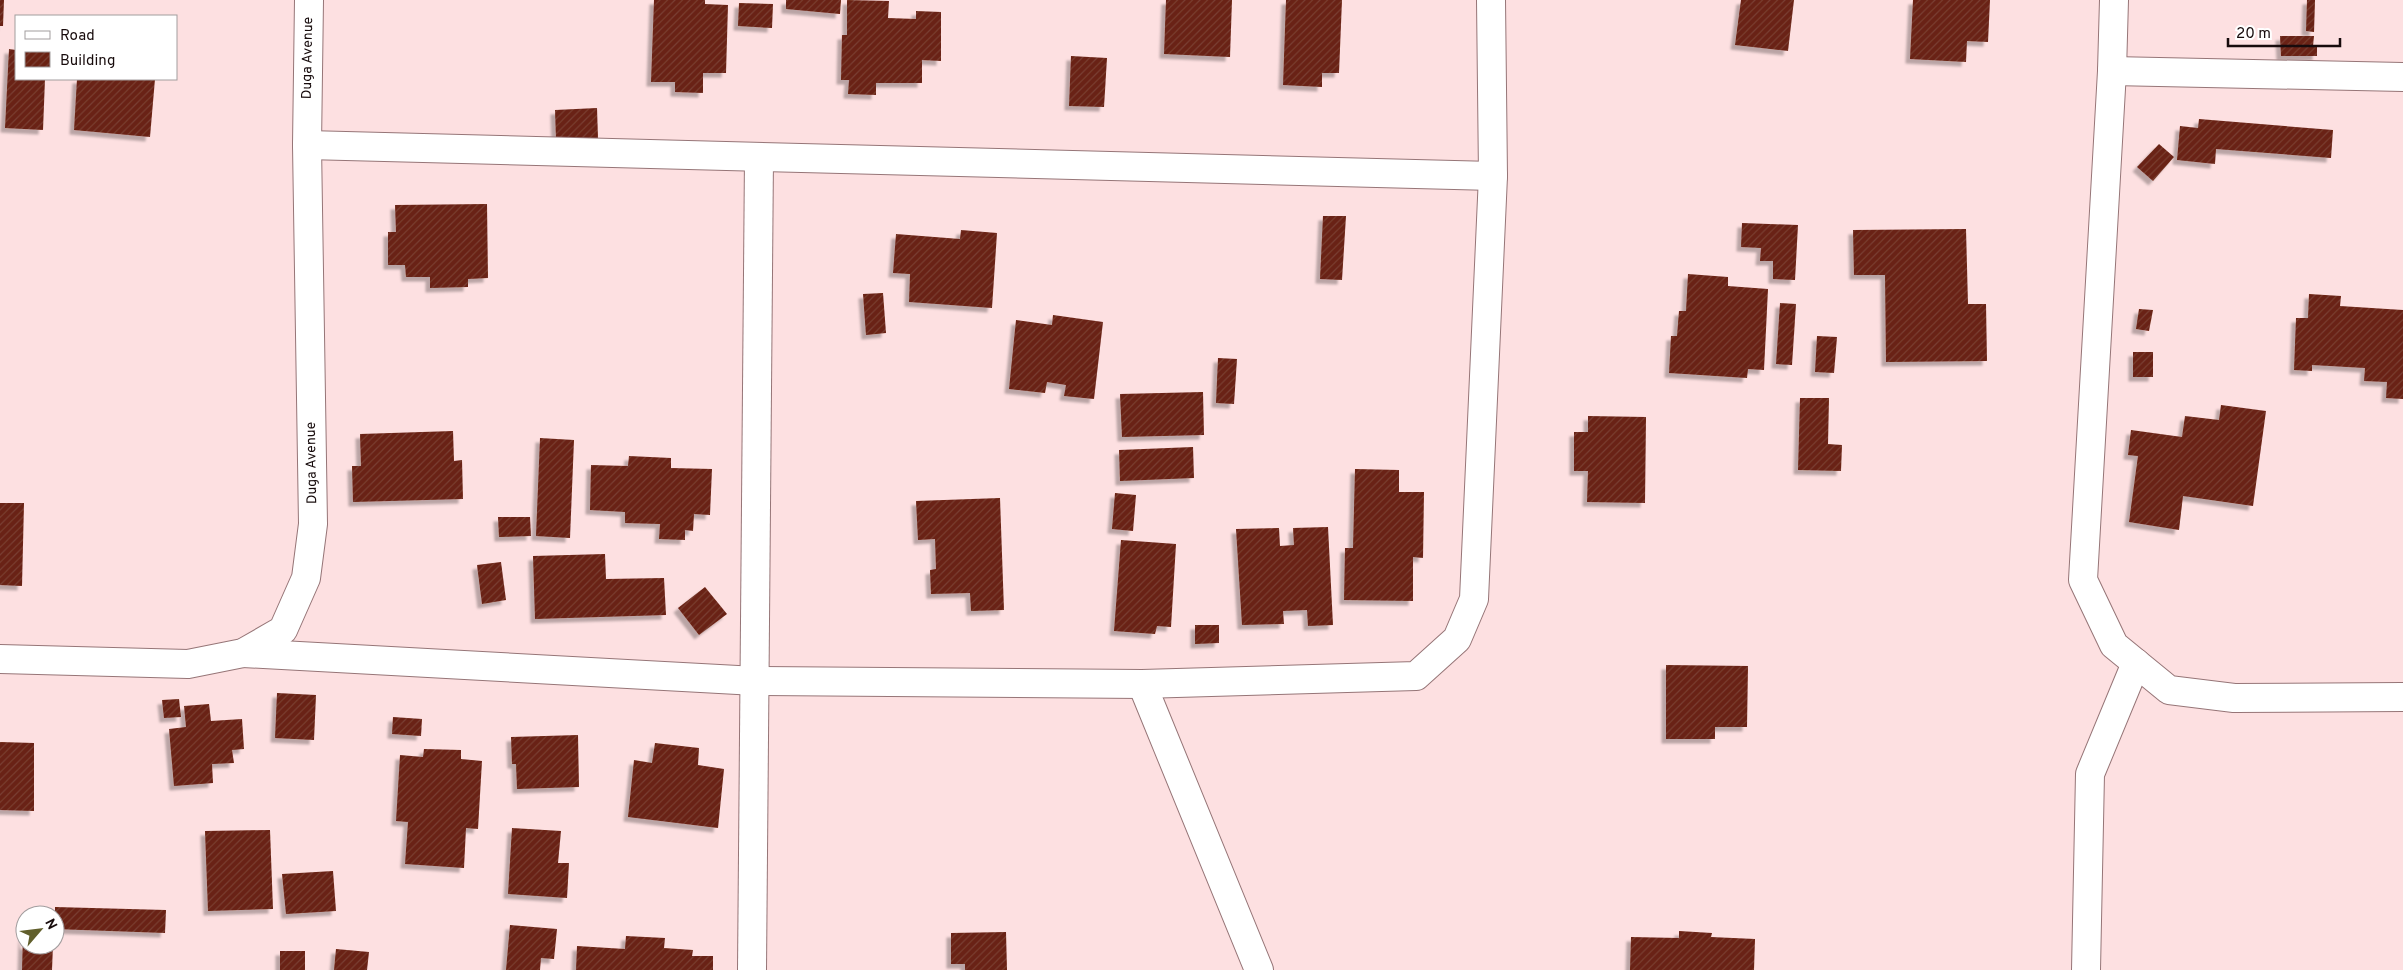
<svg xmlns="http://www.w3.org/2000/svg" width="2403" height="970" viewBox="0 0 2403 970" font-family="Overpass,sans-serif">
<defs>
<pattern id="building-hatch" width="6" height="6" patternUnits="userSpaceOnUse" patternTransform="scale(1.25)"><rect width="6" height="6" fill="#692112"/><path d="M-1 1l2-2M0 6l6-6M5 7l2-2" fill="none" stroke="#793f33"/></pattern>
<filter id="shadow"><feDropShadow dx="-4.5" dy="4.5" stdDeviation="1" flood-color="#0004"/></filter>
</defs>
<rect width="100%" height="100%" fill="#fde0e1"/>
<g fill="url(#building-hatch)" filter="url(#shadow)">
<path d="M0 0H4L3 26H0Z"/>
<path d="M654 0H705V4L728 5 726 73H703V93L675 92V82H651Z"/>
<path d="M786 0H841L840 14 786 9Z"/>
<path d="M847 0 889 1 888 18 916 19V11L941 12V61L922 60V83H876V95L848 94 849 80H841L842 35H847Z"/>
<path d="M1166 0H1232L1230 57 1164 54Z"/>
<path d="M1286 0H1342L1339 73H1322V87L1283 85Z"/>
<path d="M1741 0H1794L1788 51 1735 45Z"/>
<path d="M1913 0H1990L1988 42 1967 41 1966 62 1910 59Z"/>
<path d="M2307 0H2315L2314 32 2306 31Z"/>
<path d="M739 3 773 4 772 28 738 26Z"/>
<path d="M2280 36H2314L2313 46H2317V56H2281Z"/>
<path d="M9 49 16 50V79H45L43 130 5 128Z"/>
<path d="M1071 56 1107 58 1104 107 1069 106Z"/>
<path d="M77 79H155L150 137 74 130Z"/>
<path d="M597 108 598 138 556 139 555 110Z"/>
<path d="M2199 119 2333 130 2331 158 2216 149 2215 164 2177 160 2180 126 2198 128Z"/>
<path d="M2159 144 2174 157 2153 181 2137 167Z"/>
<path d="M487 204 488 278 468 279V287L430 288V277H406L405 265H388V232H396L395 205Z"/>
<path d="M1323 216H1346L1342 280 1320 279Z"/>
<path d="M1742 223 1798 225 1795 280 1773 279V261H1760L1761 248 1741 247Z"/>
<path d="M1966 229 1968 304H1986L1987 361 1886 362 1885 275H1854L1853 230Z"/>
<path d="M961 230 997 233 992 308 909 302 910 274 893 273 896 234 960 239Z"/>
<path d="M1688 274 1728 277V286L1768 289 1764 370 1748 369 1747 378 1669 373 1671 336H1677L1679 311H1686Z"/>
<path d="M883 293 886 333 866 335 863 294Z"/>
<path d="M2309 294 2341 296 2340 306 2403 310V399L2386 398 2387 382 2364 381 2365 368 2312 365V371L2294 370 2296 318H2308Z"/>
<path d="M1780 303 1796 304 1792 365 1776 364Z"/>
<path d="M2139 309 2153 310 2149 331 2136 329Z"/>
<path d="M1053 315 1103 322 1094 399 1064 396 1066 385 1047 382 1045 393 1009 389 1016 320 1052 325Z"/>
<path d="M1817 336 1837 337 1834 373 1815 372Z"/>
<rect x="2133" y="352" width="20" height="25"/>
<path d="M1218 358 1237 359 1234 404 1216 403Z"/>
<path d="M1203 392 1204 435 1122 437 1120 394Z"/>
<path d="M1800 398H1829L1828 444 1842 445 1841 471 1798 470Z"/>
<path d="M2221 405 2266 411 2253 506 2183 496 2179 530 2129 522 2138 456 2128 455 2131 430 2182 437 2185 416 2219 420Z"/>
<path d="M1588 416 1646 417 1645 503 1587 502 1588 471H1574V432H1588Z"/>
<path d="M453 431 454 461 462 460 463 499 353 502 352 466H361L360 434Z"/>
<path d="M540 438 574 440 570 538 536 536Z"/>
<path d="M1193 447 1194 478 1120 481 1119 450Z"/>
<path d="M629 456 671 458V468L712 469 710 515 694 514 693 531 685 530V540L659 539 660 524 625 523V512L590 510 591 465 628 466Z"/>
<path d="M1355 469 1399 470V492H1424L1423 558 1413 557V601L1344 600 1345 548H1353Z"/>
<path d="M1115 493 1136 495 1133 531 1112 529Z"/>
<path d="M1000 498 1004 610 971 611 970 593 931 594 930 570 936 569 935 539 918 540 916 501Z"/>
<path d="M0 503H24L22 586 0 585Z"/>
<path d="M498 517H530L531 536 499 537Z"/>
<path d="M1328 527 1333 625 1308 626 1307 610 1283 611 1284 624 1242 625 1236 529 1279 528 1280 546 1294 545 1293 528Z"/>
<path d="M1121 540 1176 544 1171 627 1157 626 1155 634 1114 631Z"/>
<path d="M605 554 606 579 664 578 666 615 535 619 533 556Z"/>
<path d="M501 562 506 600 482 604 477 565Z"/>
<path d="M705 587 727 614 699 635 678 608Z"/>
<path d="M1195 625H1219V643L1195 644Z"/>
<path d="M1666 665 1748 666 1747 727H1715V739H1666Z"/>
<path d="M277 693 316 695 314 740 275 738Z"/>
<path d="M179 699 181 717 164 718 162 700Z"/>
<path d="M209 704 211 721 242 719 244 749 232 750 234 763 212 764 213 783 174 786 169 729 186 727 184 706Z"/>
<path d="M393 717 422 719 421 736 392 734Z"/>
<path d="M578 735 579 787 517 789 516 764H512L511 737Z"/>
<path d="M0 742 34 743V811L0 810Z"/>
<path d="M655 743 699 748 698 765 724 769 718 828 628 817 634 760 652 763Z"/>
<path d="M424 749 461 750V759L482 761 478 829 466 828 464 868 405 864 408 822 396 821 400 755 423 757Z"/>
<path d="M512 828 561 831 558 863H569L567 898 508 894Z"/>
<path d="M270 830 273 909 208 911 205 831Z"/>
<path d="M333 871 336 911 286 914 282 874Z"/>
<path d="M55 907 166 910 165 933 55 929Z"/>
<path d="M510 925 557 929 554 959 541 958 540 970H506Z"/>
<path d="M1679 931 1712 933 1711 937 1755 939 1754 970H1630L1631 937 1679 938Z"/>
<path d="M1006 932 1007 970H965V964H951V933Z"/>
<path d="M23 934 25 945H53L52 970H22Z"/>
<path d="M626 936 665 938 664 948 693 950 692 956H713V970H576L577 946 625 949Z"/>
<path d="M336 949 369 952 367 970H334Z"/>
<rect x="280" y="951" width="25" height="19"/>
</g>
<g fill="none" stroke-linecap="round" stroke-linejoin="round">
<defs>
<g id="minor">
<path d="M2114 0 2112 71 2083 580 2114 645 2169 690 2234 698 2403 697"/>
<path d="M2112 71 2403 77"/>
<path d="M307 145 1493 176"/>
<path d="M243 653 756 681 1142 684 1416 676 1457 639 1474 599 1493 176 1491 0"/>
<path d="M0 659 188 664 243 653 283 630 306 578 313 524 307 145 309 0"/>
<path d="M1142 684 1259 970"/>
<path d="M752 970 759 157"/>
<path d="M2086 970 2090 774 2136 663"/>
</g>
</defs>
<use href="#minor" stroke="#967577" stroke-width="30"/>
<use href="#minor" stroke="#fff" stroke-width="28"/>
</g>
<g text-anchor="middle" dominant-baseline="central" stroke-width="5" stroke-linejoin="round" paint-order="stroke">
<g font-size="14" fill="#170b0c" stroke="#fff">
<text transform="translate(308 58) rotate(-89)">Duga Avenue</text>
<text transform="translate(312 463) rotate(-91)">Duga Avenue</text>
</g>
</g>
<rect x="15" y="15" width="162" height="65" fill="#ffffff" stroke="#a29d9e"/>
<rect x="25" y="31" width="25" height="8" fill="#ffffff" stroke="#a29d9e"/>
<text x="60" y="40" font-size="15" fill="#170b0c">Road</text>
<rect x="25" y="52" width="25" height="15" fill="url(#building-hatch)" stroke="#a29d9e"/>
<text x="60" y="65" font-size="15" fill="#170b0c">Building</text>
<g transform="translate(40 930) rotate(62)"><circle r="24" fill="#ffffff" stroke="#a29d9e"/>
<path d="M0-4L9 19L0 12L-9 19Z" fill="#615f2c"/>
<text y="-8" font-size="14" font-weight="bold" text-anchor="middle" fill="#170b0c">N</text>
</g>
<path d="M2228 38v8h112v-8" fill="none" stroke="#170b0c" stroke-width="2.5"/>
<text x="2236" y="38" font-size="15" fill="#170b0c" stroke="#ffffff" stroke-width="4" paint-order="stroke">20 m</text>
</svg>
